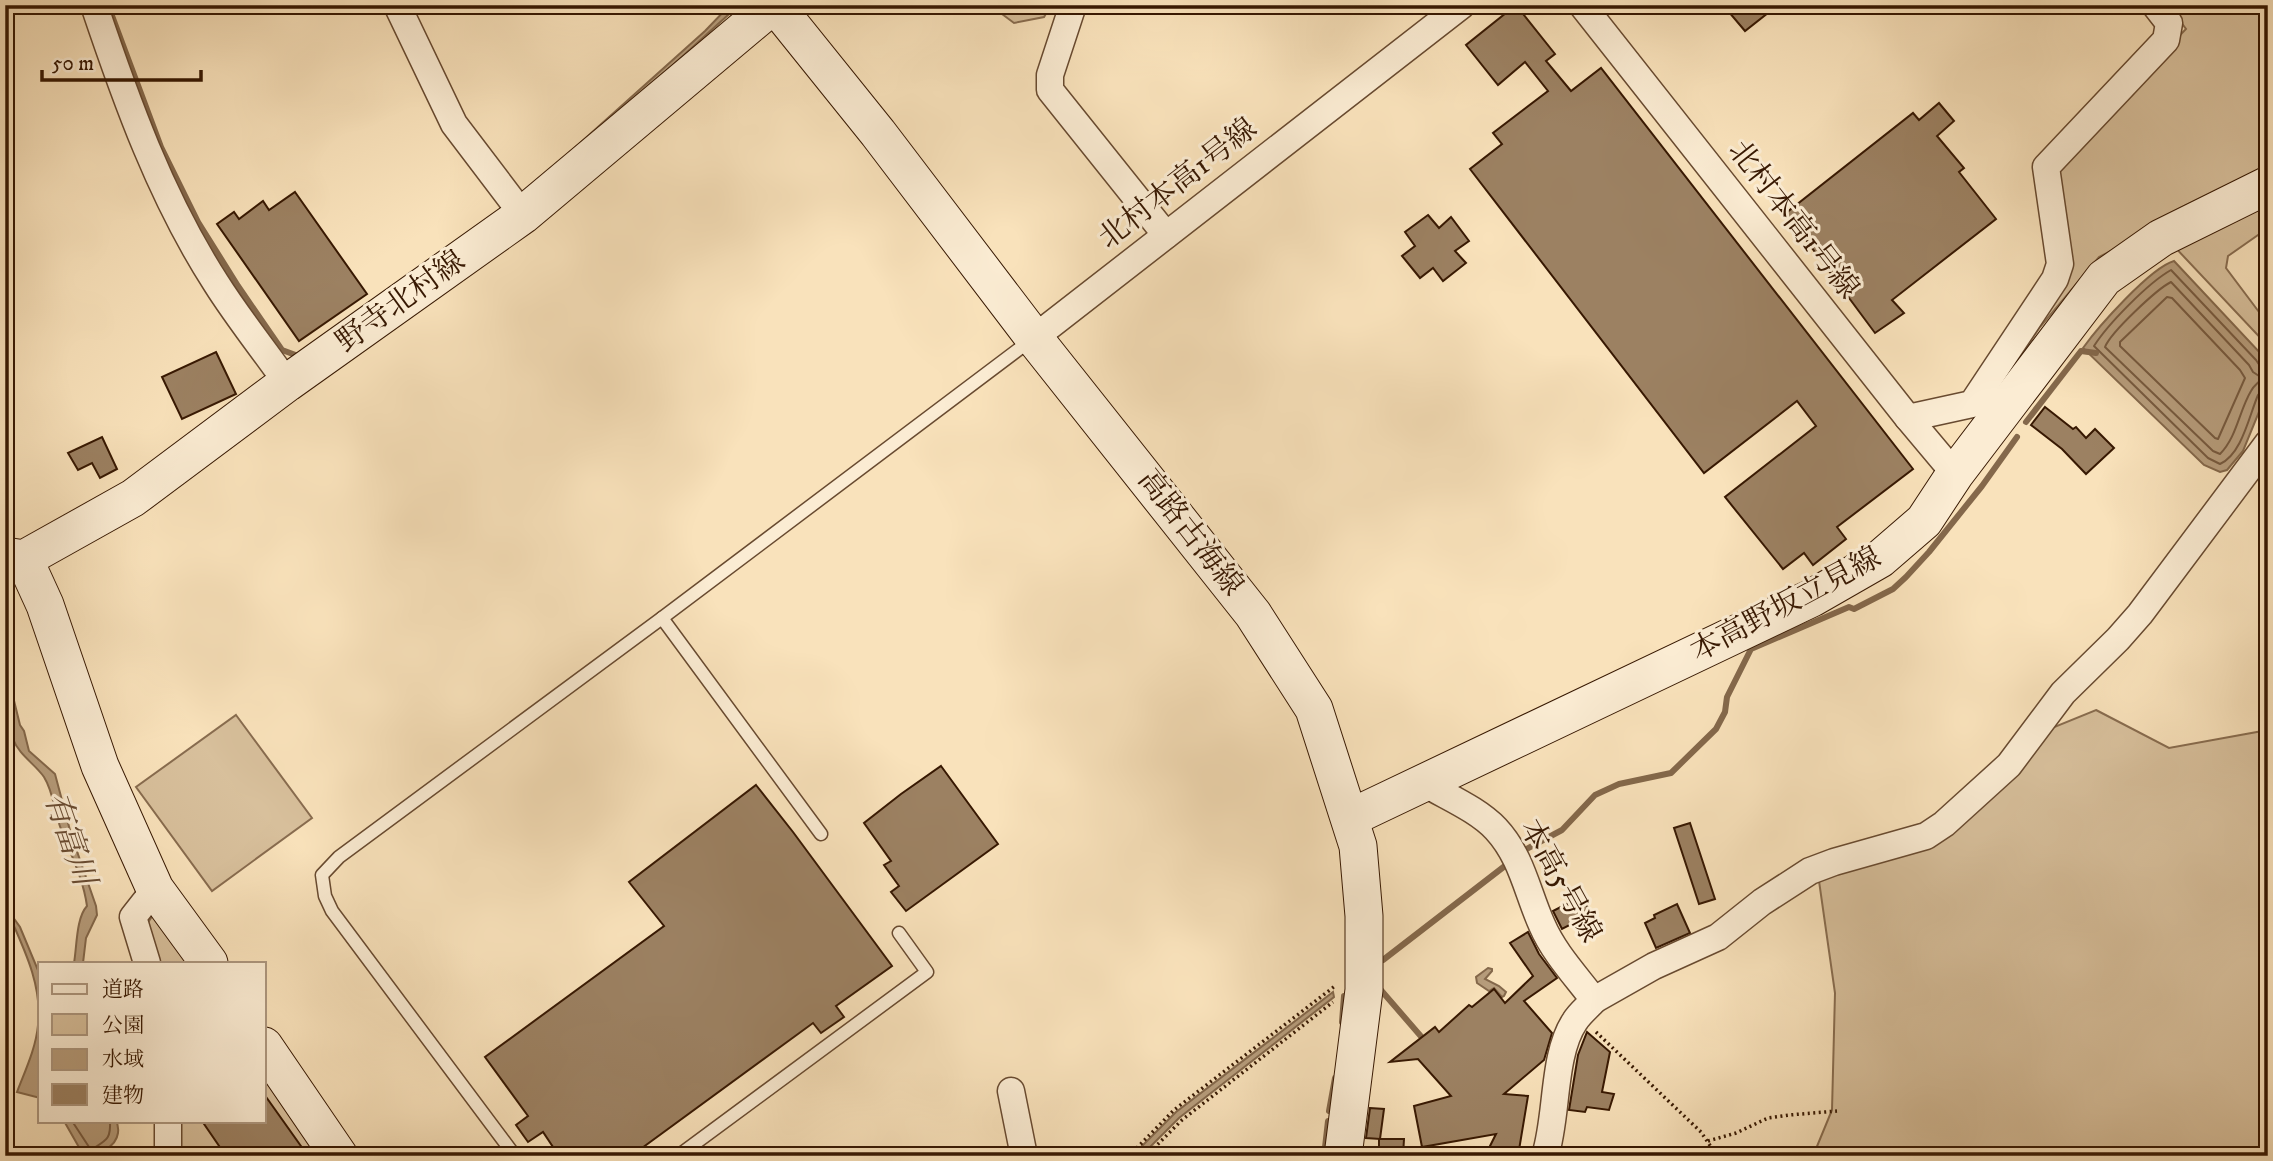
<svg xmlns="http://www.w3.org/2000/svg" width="2273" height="1161" viewBox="0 0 2273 1161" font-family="'IM FELL DW Pica','Noto Serif JP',serif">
<rect width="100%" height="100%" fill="#f9e2bb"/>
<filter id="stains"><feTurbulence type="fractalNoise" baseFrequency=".00286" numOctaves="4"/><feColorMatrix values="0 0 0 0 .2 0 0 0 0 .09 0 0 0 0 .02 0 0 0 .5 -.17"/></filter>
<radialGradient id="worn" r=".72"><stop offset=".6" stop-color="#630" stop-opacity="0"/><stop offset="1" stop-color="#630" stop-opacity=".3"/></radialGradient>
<g fill="#d8c09c" stroke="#886c4f" stroke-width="2">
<path d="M990 5H1051L1044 17 1014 23Z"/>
<path d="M2168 5H2268V172L2099 257 2040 327 1983 411 2071 267 2055 180 2060 161 2186 29Z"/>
<path d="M2268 198V228L2228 256 2226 268 2268 324V346L2171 243Z"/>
<path d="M2096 710 2169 748 2268 730V1156H1813L1832 1110 1835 993 1818 874 1912 846 2037 734Z"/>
<path d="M236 715 312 818 212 891 136 787Z"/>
<path d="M155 912 190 963H151L145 927Z"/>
<path d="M264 1073 320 1156H175L174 1121H264Z"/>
</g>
<g fill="#b79d7c" stroke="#84684b" stroke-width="2">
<path d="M730 5H735L728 15 533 192 530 188 705 31Z"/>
<path d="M2174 261 2263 356 2268 368V390L2243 451 2227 470 2220 472 2204 465 2083 348C2098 327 2150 268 2174 261Z"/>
<path d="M5 664 20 725 24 731 29 751 55 774 71 834 96 906 97 915 86 938 83 963H74C77 946 76 918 87 906 83 878 71 855 61 829 54 812 54 793 44 777 35 764 19 755 13 739 4 715 5 689 5 664Z"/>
<path d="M5 906 20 927 40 975V1098L17 1092C25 1071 36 1048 38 1025 43 983 21 943 5 906Z"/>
<path d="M1488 968 1492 969V971L1485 979 1499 986 1506 992 1504 996 1502 997 1494 988 1489 991 1477 983 1476 977Z"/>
<path d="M1333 992 1334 997 1179 1118 1141 1156H1132L1176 1112Z"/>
<path d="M64 1121H117C117 1125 119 1129 118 1133 116 1148 96 1156 84 1156Z"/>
</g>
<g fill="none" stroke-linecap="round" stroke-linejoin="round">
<g stroke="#775a3f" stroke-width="2">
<path d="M2171 282 2249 365 2253 372 2262 378C2259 383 2254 385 2251 391 2239 411 2237 437 2220 454L2213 451 2105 347C2111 332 2157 289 2171 282Z"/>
<path d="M2167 297 2172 298 2240 370 2245 378 2218 439 2215 438 2120 346V342Z"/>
<path d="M2268 368 2260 366 2256 360 2171 270C2148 283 2108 324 2094 346L2208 458 2220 464C2242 454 2249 416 2258 395L2262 391H2268"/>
<path d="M72 1121 91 1150C106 1140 111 1140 110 1121"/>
</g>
<g stroke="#84684b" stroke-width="6">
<path d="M108 5 161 147 198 222 238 286 282 350 301 357"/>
<path d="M2026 422 2081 351 2096 353"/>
<path d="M1521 852 1562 830 1595 795 1619 784 1671 773 1716 729 1725 712 1727 697 1751 649 1849 607 1854 609 1893 589 1906 577 1929 552 1982 486 2017 437"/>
<path d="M1383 960 1510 862"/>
<path d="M1380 989 1425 1041"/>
<path d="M1342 1022 1344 996"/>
<path d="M1329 1111 1335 1078"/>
<path d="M1324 1156 1328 1121"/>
</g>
</g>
<g fill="#9c8162" stroke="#371802" stroke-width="2">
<path d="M1516 5 1555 54 1546 61 1571 91 1601 68 1913 469 1837 527 1846 539 1813 565 1804 553 1783 569 1725 497 1816 426 1797 401 1704 473 1470 169 1502 144 1493 133 1548 91 1525 62 1498 85 1466 45Z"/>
<path d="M1723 5H1778L1745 31Z"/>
<path d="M1939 103 1954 121 1937 136 1964 168 1959 172 1996 219 1892 300 1904 313 1875 333 1786 213 1913 113 1919 120Z"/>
<path d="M295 192 367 294 299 341 217 224 234 212 239 219 263 201 269 210Z"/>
<path d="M1428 215 1439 228 1451 217 1469 241 1455 251 1466 263 1443 281 1433 268 1420 278 1402 256 1415 246 1405 232Z"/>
<path d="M216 352 236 394 182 419 162 377Z"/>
<path d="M2045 407 2073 429 2076 427 2086 438 2095 429 2114 448 2086 474 2062 449 2031 425Z"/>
<path d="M102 437 117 469 100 478 92 463 78 470 68 453Z"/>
<path d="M941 766 998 844 906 911 891 892 899 886 884 865 891 861 864 823 901 794Z"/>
<path d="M756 785 793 832 892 966 836 1006 844 1017 821 1033 813 1023 631 1156H559L543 1132 528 1142 516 1125 528 1116 485 1057 664 926 629 882Z"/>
<path d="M1690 823 1715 899 1699 904 1674 828Z"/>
<path d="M1582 896 1591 914 1562 929 1553 911Z"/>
<path d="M1677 904 1690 933 1656 948 1645 923 1655 918 1654 915Z"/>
<path d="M1528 932 1539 954 1557 978 1524 1001 1552 1033 1544 1060 1504 1094 1528 1096 1518 1156H1485L1496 1134 1422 1147 1414 1106 1451 1096 1418 1059 1390 1062 1435 1027 1439 1032 1469 1005 1472 1007 1494 989 1505 1003 1533 976 1510 943Z"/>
<path d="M1587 1032 1610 1052 1602 1092 1614 1094 1609 1110 1587 1107 1585 1112 1569 1110 1578 1055Z"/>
<path d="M264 1094 308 1156H226L202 1121H264Z"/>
<path d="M1370 1108 1384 1109 1380 1139 1366 1138Z"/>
<path d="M1379 1139H1404L1403 1156H1379Z"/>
</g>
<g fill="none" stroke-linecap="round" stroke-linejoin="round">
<defs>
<g id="lane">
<path d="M662 618 821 834"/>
<path d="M515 1156 332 911 325 896 322 875 339 857 662 618 1031 340"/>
<path d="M678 1156 927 972 899 933"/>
</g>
<g id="street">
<path d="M94 5C126 100 161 198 216 283 238 318 264 350 287 383"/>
<path d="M397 5 454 124 523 215"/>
<path d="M1073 5 1050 75V90L1166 235"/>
<path d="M1582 5 1908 418 1955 474"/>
<path d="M1034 338 1462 5"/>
<path d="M1908 418 1972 404 2055 279 2060 264 2046 167 2166 40 2169 23 2155 5"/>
<path d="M1424 783C1447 797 1477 809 1496 829 1522 857 1527 892 1542 925 1554 953 1576 976 1594 1000 1588 1007 1580 1013 1575 1021 1552 1055 1558 1116 1545 1156"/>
<path d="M147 963 133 917 155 889"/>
<path d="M1594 1000 1654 966 1718 937 1762 902 1810 871 1834 862 1926 836 1944 824 2009 765 2063 693 2118 639 2140 614 2268 443"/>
<path d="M1011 1091 1024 1156"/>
<path d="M168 1121V1156"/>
</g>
<g id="secondary">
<path d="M775 5 878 133 1034 338 1253 614 1314 709 1358 846 1364 916V990L1343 1156"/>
<path d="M5 556 24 559 133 498 287 383 523 215 773 5"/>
<path d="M24 559 45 605 100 766 155 889 209 963"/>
<path d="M1350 818 1812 598 1880 559 1924 521 1955 474 2104 278 2161 238 2268 185"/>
<path d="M264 1046 339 1156"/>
</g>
</defs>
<use href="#lane" stroke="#684a30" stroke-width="15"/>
<use href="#street" stroke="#684a30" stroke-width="29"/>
<use href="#secondary" stroke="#371802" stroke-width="39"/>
<g stroke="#371802" stroke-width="3.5" stroke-dasharray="2 3.5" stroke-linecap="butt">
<path d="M1596 1032 1701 1132 1717 1156"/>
<path d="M1708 1141 1736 1133 1768 1118 1789 1115 1837 1111"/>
<path d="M1129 1156 1174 1110 1335 986"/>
<path d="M1146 1156 1182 1120 1333 1002"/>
</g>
<use href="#lane" stroke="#fbecd3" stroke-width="12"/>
<use href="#street" stroke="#fbecd3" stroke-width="26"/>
<use href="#secondary" stroke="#fbecd3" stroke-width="37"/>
</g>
<g text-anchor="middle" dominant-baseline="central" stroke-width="6" stroke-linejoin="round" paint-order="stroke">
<g font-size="30" fill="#371802" stroke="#fbecd3">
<text transform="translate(1178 184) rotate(-38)">北村本高1号線</text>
<text transform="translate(1793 220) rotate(52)">北村本高1号線</text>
<text transform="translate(401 302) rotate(-36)">野寺北村線</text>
<text transform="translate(1190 533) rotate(52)">高路古海線</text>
<text transform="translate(1786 605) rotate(-28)">本高野坂立見線</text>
<text transform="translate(1560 881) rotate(61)">本高5号線</text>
</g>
<g font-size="32" font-style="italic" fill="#6a4d33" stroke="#fbecd3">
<text transform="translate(69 839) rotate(71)">有富川</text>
</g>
</g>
<rect width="2273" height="1161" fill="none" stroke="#f9e2bb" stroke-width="28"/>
<rect x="7" y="7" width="2259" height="1147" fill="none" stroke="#371802" stroke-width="3.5"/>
<rect x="14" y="14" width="2245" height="1133" fill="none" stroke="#371802" stroke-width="2"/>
<rect x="38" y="962" width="228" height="161" fill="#fbecd3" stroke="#ad977f" stroke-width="2"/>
<rect x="52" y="984" width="35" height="10" fill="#fbecd3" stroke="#ad977f" stroke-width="2"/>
<text x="102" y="996" font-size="21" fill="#371802">道路</text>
<rect x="52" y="1014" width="35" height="21" fill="#d8c09c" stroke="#ad977f" stroke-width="2"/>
<text x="102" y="1032" font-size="21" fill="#371802">公園</text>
<rect x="52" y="1049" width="35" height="21" fill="#b79d7c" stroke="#ad977f" stroke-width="2"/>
<text x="102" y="1066" font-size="21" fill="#371802">水域</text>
<rect x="52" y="1084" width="35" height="21" fill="#9c8162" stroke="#ad977f" stroke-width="2"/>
<text x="102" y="1102" font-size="21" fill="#371802">建物</text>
<path d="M42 70v10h159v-10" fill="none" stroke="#371802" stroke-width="3.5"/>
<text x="52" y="70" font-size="21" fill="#371802" stroke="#fbecd3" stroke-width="5" paint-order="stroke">50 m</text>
<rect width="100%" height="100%" filter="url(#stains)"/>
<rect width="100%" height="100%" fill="url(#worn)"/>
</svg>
